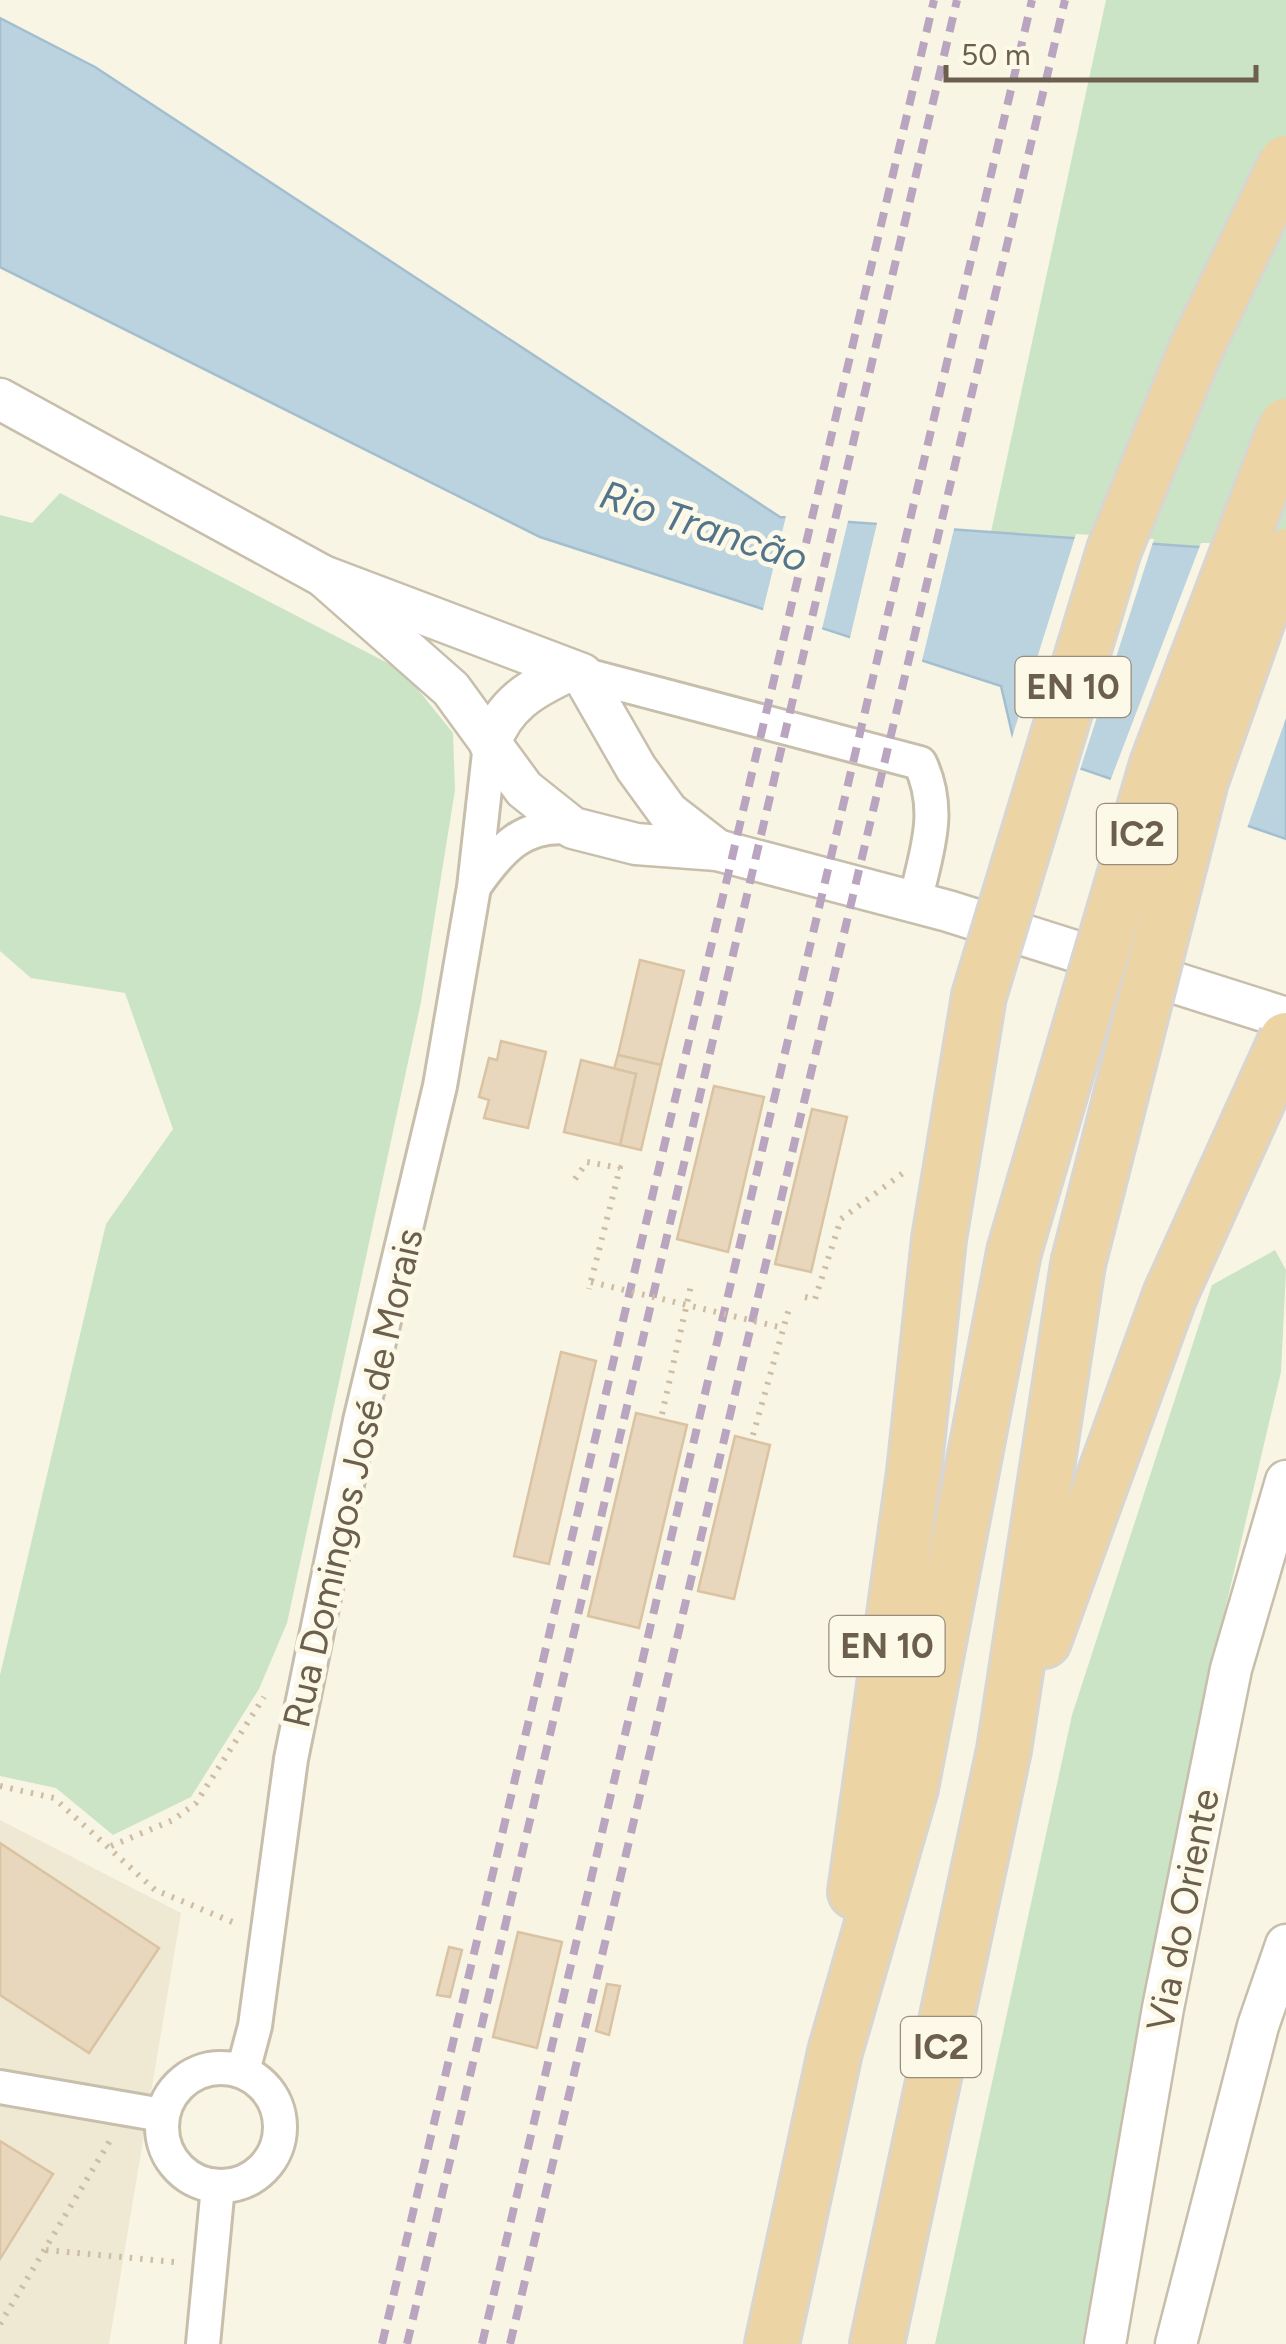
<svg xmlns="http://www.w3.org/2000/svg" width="1286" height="2344" viewBox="0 0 1286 2344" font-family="Figtree,sans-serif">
<rect width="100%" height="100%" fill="#f8f5e4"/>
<path fill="#efe8d3" d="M0 1820 181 1913 109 2344H0Z"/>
<g fill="#cbe4c5">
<path d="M1106 0H1286V549L1268 552 991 532Z"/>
<path d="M60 493 403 671 453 733 455 790 421 1002 287 1623 259 1689 191 1797 113 1835 56 1788 0 1776V1675L106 1224 173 1129 125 993 31 978 0 951V515L32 523Z"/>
<path d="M1275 1250 1286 1270 1281 1372 1212 1665 1082 2344H935L1072 1715 1212 1285Z"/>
</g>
<path fill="#bbd2df" stroke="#a3bfcf" stroke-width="2.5" d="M0 18 95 67 780 517 1268 552 1286 549V839L1015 746 1001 686 540 537 0 267Z"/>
<g fill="#f8f5e4">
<path d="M787 512 849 517 821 633 762 614Z"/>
<path d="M878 519 955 525 921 665 849 642Z"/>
<path d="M1076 534 1154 539 1079 773 1014 751 1010 744Z"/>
<path d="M1201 543 1286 544V718L1246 831 1109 784Z"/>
</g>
<g fill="#e8d7bd" stroke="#dac3a2" stroke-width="2.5">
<path d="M640 960 684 971 661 1065 618 1055Z"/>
<path d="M501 1041 546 1052 528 1128 484 1118 489 1100 479 1097 489 1058 497 1060Z"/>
<path d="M618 1055 661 1065 641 1150 620 1145 636 1074 614 1069Z"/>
<path d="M581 1060 636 1074 620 1145 564 1132Z"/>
<path d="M714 1086 764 1097 728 1252 677 1239Z"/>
<path d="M812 1109 847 1117 811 1272 775 1264Z"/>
<path d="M561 1352 596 1361 549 1564 514 1556Z"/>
<path d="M636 1413 687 1425 639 1628 588 1616Z"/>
<path d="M735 1436 770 1445 734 1599 698 1591Z"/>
<path d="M0 1843 159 1948 89 2053 0 1995Z"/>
<path d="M518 1932 562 1942 537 2048 493 2037Z"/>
<path d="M449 1947 462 1950 450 1997 437 1995Z"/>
<path d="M607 1984 620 1986 609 2035 596 2031Z"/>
<path d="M0 2141 53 2174 0 2259Z"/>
</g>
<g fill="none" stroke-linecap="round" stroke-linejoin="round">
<defs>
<g id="minor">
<path d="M582 674 920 763C943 811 926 853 915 902"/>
<path d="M476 884C502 847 525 822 573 828"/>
<circle cx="221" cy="2127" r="59"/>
<path d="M243 2071 255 2026 291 1759 360 1421 440 1086 474 887 490 744"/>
<path d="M0 2087 162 2115"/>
<path d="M203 2344 218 2186"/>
</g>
<g id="tertiary">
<path d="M0 399 323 576 582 674 636 768 668 812 717 850"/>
<path d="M323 576 451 689 524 789 573 828 636 844 717 850 948 911 1286 1018"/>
<path d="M490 744C504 704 532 688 569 671"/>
<path d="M1105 2344 1163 2008 1231 1669 1286 1481"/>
<path d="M1176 2344 1258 2026 1286 1945"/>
</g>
<g id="trunk">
<path d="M1044 1641 1170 1295"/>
<path d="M855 1892 914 1472 939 1239"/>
<path d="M772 2344 835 2052 911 1788 1014 1252"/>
<path d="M877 2344 1004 1750 1078 1264"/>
</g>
</defs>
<use href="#minor" stroke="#c7beac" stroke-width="38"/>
<use href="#tertiary" stroke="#c7beac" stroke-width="45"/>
<use href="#trunk" stroke="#d9d5d1" stroke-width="58"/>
<g stroke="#cebda3" stroke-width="6" stroke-dasharray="2.5 8" stroke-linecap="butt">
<path d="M575 1179 587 1162 620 1168 589 1289"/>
<path d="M805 1297 815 1299 841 1219 903 1173"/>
<path d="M662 1414 692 1281"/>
<path d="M753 1435 790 1305"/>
<path d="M0 1786 54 1798 155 1890 235 1923"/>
<path d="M111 1846 173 1820 196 1803 264 1697"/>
<path d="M46 2250 174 2262"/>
<path d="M0 2324 111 2139"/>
</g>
<use href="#minor" stroke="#fff" stroke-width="32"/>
<use href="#tertiary" stroke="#fff" stroke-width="40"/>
<use href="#trunk" stroke="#ecd4a4" stroke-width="52"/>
<g stroke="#b9a5c0" stroke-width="8" stroke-dasharray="15 10" stroke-linecap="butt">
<path d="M382 2344 934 0"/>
<path d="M407 2344 957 0"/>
<path d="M482 2344 1032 0"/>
<path d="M510 2344 1065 0"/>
</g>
<defs>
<g id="trunk-bridge">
<path d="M939 1239 979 996 1114 550 1195 351 1286 162"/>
<path d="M1014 1252 1157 764 1286 425"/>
<path d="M1078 1264 1201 781 1266 597 1286 555"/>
<path d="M1170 1295 1286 1039"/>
</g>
</defs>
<use href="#trunk-bridge" stroke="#d9d5d1" stroke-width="58" stroke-linecap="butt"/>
<path stroke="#cebda3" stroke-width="6" stroke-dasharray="2.5 8" stroke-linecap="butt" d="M591 1282 783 1328"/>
<use href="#trunk-bridge" stroke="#ecd4a4" stroke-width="52"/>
</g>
<g text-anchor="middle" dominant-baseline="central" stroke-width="10" stroke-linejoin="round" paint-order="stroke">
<g fill="#fcf9e9" stroke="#988d7c" stroke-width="2.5">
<rect x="1015.5" y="657" width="115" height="60" rx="8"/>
<rect x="1097" y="804" width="80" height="60" rx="8"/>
<rect x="829.5" y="1616" width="115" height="60" rx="8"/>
<rect x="901" y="2017" width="80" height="60" rx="8"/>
</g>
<g font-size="35" font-weight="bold" fill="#6d5f4d">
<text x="1073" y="687">EN 10</text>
<text x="1137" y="834">IC2</text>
<text x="887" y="1646">EN 10</text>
<text x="941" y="2047">IC2</text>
</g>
<g font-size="38" fill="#6d5f4d" stroke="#fcf9e9">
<text transform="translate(353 1478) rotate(-77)">Rua Domingos José de Morais</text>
<text transform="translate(1183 1910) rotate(-79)">Via do Oriente</text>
</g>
<g font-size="40" font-style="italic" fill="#52758b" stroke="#fcf9e9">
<text transform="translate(704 526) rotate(18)">Rio Trancão</text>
</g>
</g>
<path d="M946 65v15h310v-15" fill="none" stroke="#6d5f4d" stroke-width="5"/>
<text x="961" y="65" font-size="30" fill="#6d5f4d" stroke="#fcf9e9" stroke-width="8" paint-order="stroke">50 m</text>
</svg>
